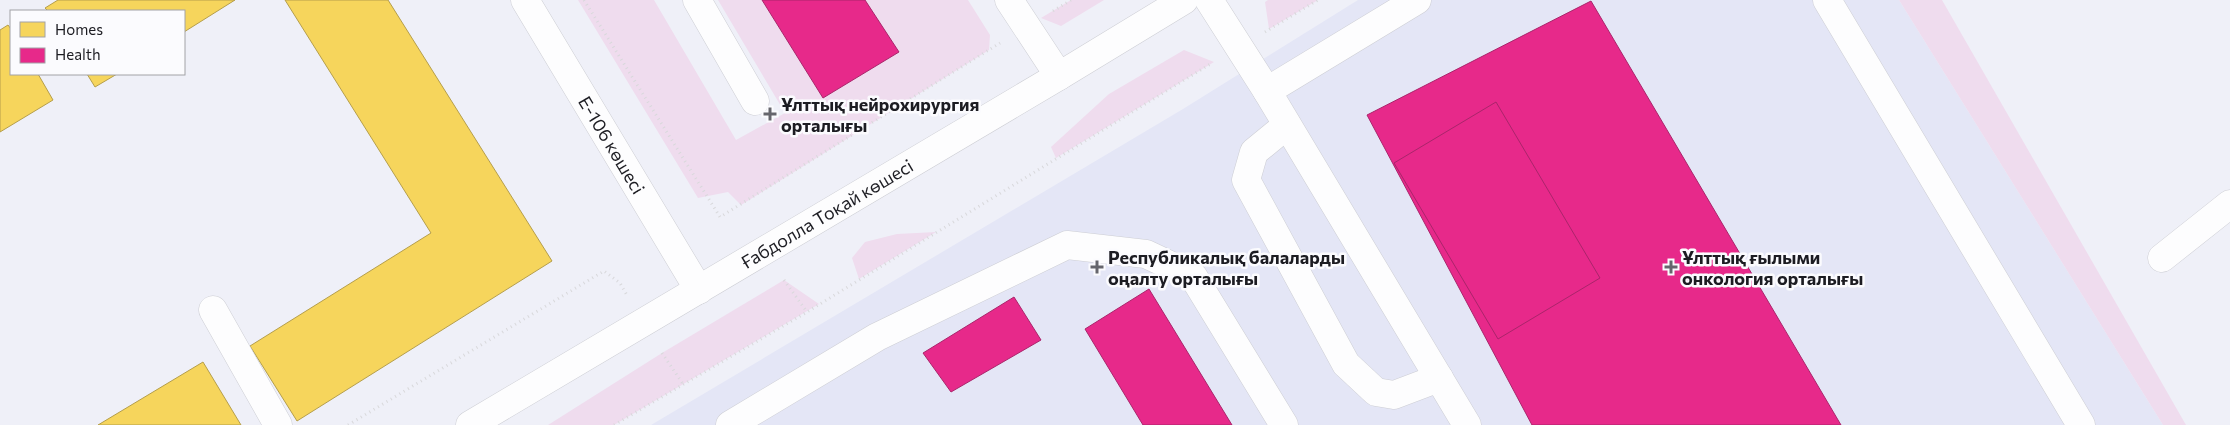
<svg xmlns="http://www.w3.org/2000/svg" width="2230" height="425" viewBox="0 0 2230 425" font-family="Commissioner,sans-serif">
<rect width="100%" height="100%" fill="#eff0f8"/>
<path fill="#e4e6f6" d="M1358 0H1899L2163 425H651L1183 109Z"/>
<g fill="#efdcee">
<path d="M578 0H654L736 140 785 113 718 0H762L823 98 899 52 865 0H968L990 35 989 50 741 205 728 192 698 198Z"/>
<path d="M1071 0H1104L1061 26 1041 18Z"/>
<path d="M1268 0H1318L1269 29 1265 2Z"/>
<path d="M1899 0H1942L2186 425H2163Z"/>
<path d="M1184 50 1214 62 1056 158 1051 147 1109 94Z"/>
<path d="M936 232 859 279 852 258 865 242 897 234Z"/>
<path d="M784 280 819 304 614 425H548L662 353Z"/>
</g>
<g fill="#f6d55c" stroke="#b59e4b">
<path d="M58 0H235L184 32V11H48L45 8Z"/>
<path d="M285 0H388L552 261 297 421 250 346 431 233Z"/>
<path d="M8 25 11 29V74H38L53 100 0 132V30Z"/>
<path d="M87 74H117L95 87Z"/>
<path d="M203 362 241 425H98Z"/>
</g>
<g fill="#e7298a" stroke="#aa256b">
<path d="M762 0H865L899 52 823 98Z"/>
<path d="M1591 1 1841 425H1532L1367 115Z"/>
<path d="M1496 102 1600 278 1498 339 1394 163Z"/>
<path d="M1149 289 1232 425H1143L1085 329Z"/>
<path d="M1014 297 1041 340 951 392 923 353Z"/>
</g>
<g fill="none" stroke-linecap="round" stroke-linejoin="round">
<defs>
<g id="minor">
<path id="s1" d="M525 0 699 290"/>
<path d="M697 0 755 101"/>
<path d="M1009 0 1059 76"/>
<path d="M1209 0 1267 91 1467 425"/>
<path d="M1827 0 2081 425"/>
<path d="M1267 91 1417 0"/>
<path d="M1287 125 1254 152 1246 180 1346 364 1376 392 1394 395 1439 378"/>
<path d="M2162 258 2230 204"/>
<path d="M213 310 278 425"/>
<path id="s2" d="M470 425 1059 76 1184 0"/>
<path d="M730 425 877 337 1067 245 1146 254 1193 276 1284 425"/>
</g>
</defs>
<use href="#minor" stroke="#cdced4" stroke-width="29"/>
<g stroke="#d8d8db" stroke-width="3" stroke-dasharray="1 4" stroke-linecap="butt">
<path d="M584 0 720 217 1000 43"/>
<path d="M1053 11 1071 0"/>
<path d="M1265 32 1318 0"/>
<path d="M784 280 807 312"/>
<path d="M662 353 683 384"/>
<path d="M348 425 604 271 620 283 628 297"/>
<path d="M614 425 807 312 1212 63"/>
</g>
<use href="#minor" stroke="#fdfdfe" stroke-width="28"/>
</g>
<g fill="#66666d" stroke="#fbfbfe" stroke-width="2">
<path d="M767.5 106.5h5v5h5v5h-5v5h-5v-5h-5v-5h5z"/>
<path d="M1094.5 259.5h5v5h5v5h-5v5h-5v-5h-5v-5h5z"/>
<path d="M1668.5 259.5h5v5h5v5h-5v5h-5v-5h-5v-5h5z"/>
</g>
<g text-anchor="middle" dominant-baseline="central" stroke-width="5" stroke-linejoin="round" paint-order="stroke">
<g font-size="18" font-weight="bold" fill="#1c1c22" stroke="#fbfbfe" text-anchor="start">
<text x="781" y="104">Ұлттық нейрохирургия<tspan x="781" dy="21">орталығы</tspan></text>
<text x="1108" y="257">Республикалық балаларды<tspan x="1108" dy="21">оңалту орталығы</tspan></text>
<text x="1682" y="257">Ұлттық ғылыми<tspan x="1682" dy="21">онкология орталығы</tspan></text>
</g>
<g font-size="18" fill="#1c1c22" stroke="#fbfbfe">
<text stroke="none"><textPath href="#s1" startOffset="169">Е-106 көшесі</textPath></text>
<text stroke="none"><textPath href="#s2" startOffset="415">Ғабдолла Тоқай көшесі</textPath></text>
</g>
</g>
<rect x="10" y="10" width="175" height="65" fill="#fbfbfe" stroke="#a2a2a6"/>
<rect x="20" y="22" width="25" height="15" fill="#f6d55c" stroke="#a2a2a6"/>
<text x="55" y="35" font-size="15" fill="#1c1c22">Homes</text>
<rect x="20" y="48" width="25" height="15" fill="#e7298a" stroke="#a2a2a6"/>
<text x="55" y="60" font-size="15" fill="#1c1c22">Health</text>
</svg>
